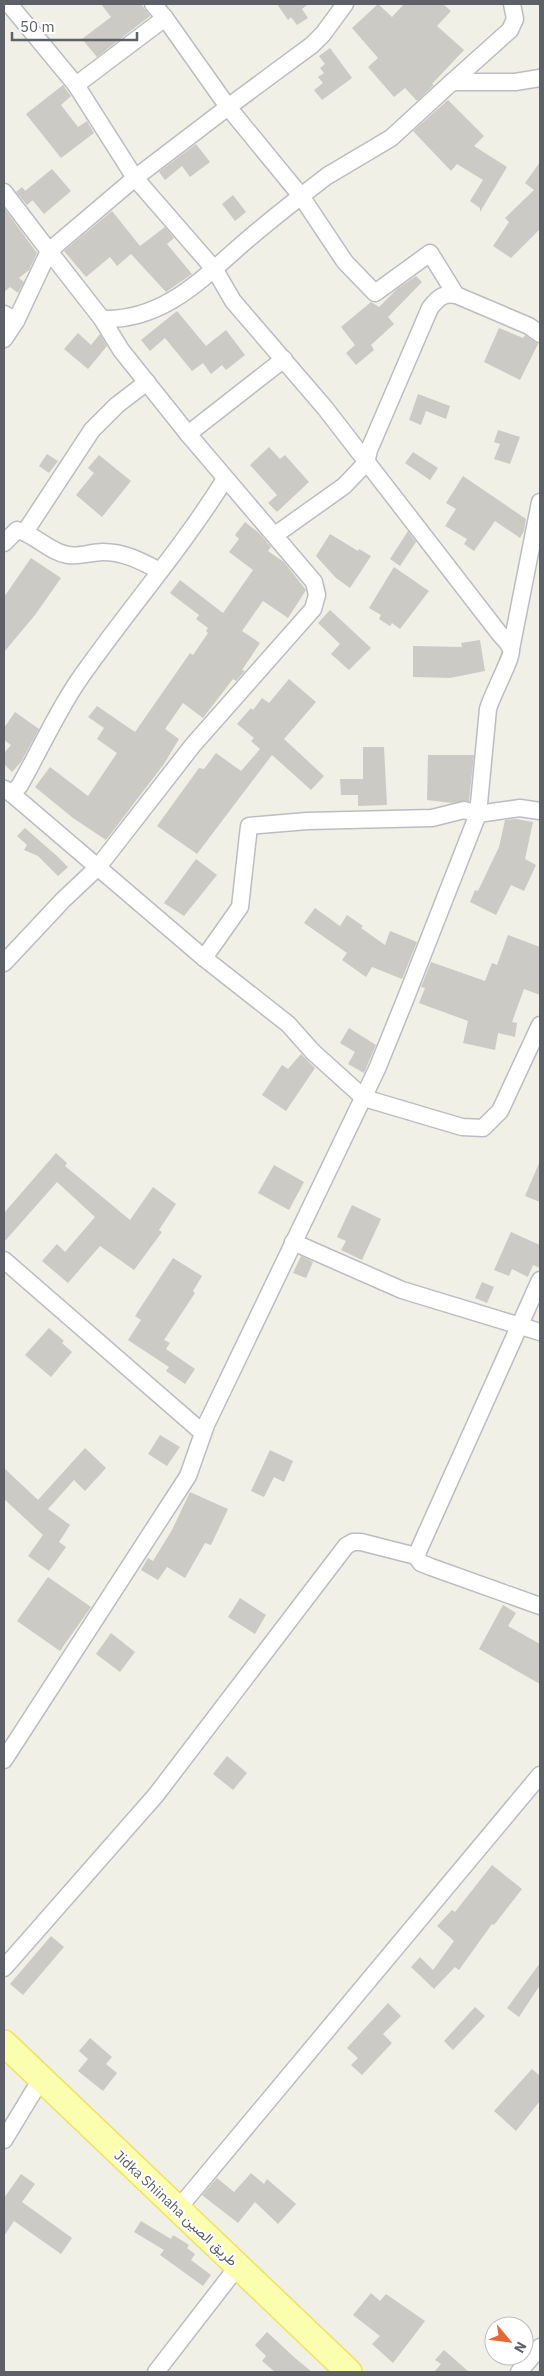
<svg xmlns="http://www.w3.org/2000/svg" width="544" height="2376" viewBox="0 0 544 2376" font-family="'IBM Plex Sans',Vazirmatn,sans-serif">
<rect width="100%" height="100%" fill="#f0f0e7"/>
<g fill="#cccac4">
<path d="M101 4H141L150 16 97 57 82 39 111 17Z"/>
<path d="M277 4H308L302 9 308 18 297 25 291 17 288 20Z"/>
<path d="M378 4 392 17 404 4H443L451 11 437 26 464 50 432 84 434 85 417 101 405 88 394 97 368 67 378 58 352 28Z"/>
<path d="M330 48 352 78 322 100 314 90 323 83 318 77 324 73 320 68 325 64 319 56Z"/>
<path d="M63 85 71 96 61 105 78 127 87 121 94 133 61 158 26 114Z"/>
<path d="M448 100 484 136 474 146 507 167 480 212V208L470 201 483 180 457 164 451 171 413 131Z"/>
<path d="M196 144 210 162 190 177 182 166 165 180 159 172Z"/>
<path d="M540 162V229L511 258 493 246 509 222 505 218 534 190 525 183Z"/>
<path d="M52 169 71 191 44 214 25 191Z"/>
<path d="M22 187 33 200 27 205 16 192Z"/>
<path d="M233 195 246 212 235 221 222 204Z"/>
<path d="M4 208 37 253 29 270 19 278 24 282 18 293 10 287 4 292Z"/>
<path d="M112 211 140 246 165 227 174 238 167 244 192 274 166 292 131 254 117 266 110 257 86 277 64 251Z"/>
<path d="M416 276 422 282 388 317 394 324 371 345 374 350 356 365 346 353 355 345 341 327 371 302 379 307 397 289Z"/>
<path d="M177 311 206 346 226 330 245 355 226 370 222 365 211 374 203 363 192 371 165 338 150 351 141 340Z"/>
<path d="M499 328 523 338 525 335 538 344 520 380 484 362Z"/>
<path d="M78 333 91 345 100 334 107 346 88 369 64 349Z"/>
<path d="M418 394 450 406 446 419 426 411 421 425 409 420Z"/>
<path d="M498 430 520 437 510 464 494 459 500 444 494 442Z"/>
<path d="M269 447 280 459 285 455 309 482 277 512 268 503 277 495 250 465Z"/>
<path d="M413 452 438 468 430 480 405 463Z"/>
<path d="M47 454 58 461 49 473 39 466Z"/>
<path d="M99 455 131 481 102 517 76 495 94 473 88 468Z"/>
<path d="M463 476 526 519 524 531 520 538 495 521 474 551 464 544 467 539 445 526 456 509 446 503Z"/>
<path d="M245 522 259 533 271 547 268 551 284 562 306 590 288 618 263 601 242 631 260 643 242 670 245 671 236 681 233 679 203 718 183 703 165 729 179 739 164 764 106 840 73 818 35 787 50 767 88 796 117 753 97 739 104 728 88 717 97 706 135 732 190 653 193 655 208 633 206 631 208 628 196 619 199 615 170 593 180 580 223 613 253 570 229 552 239 539 235 535Z"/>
<path d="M408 531 416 542 400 566 390 559Z"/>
<path d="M330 534 358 551 359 549 371 556 350 588 336 578 316 556Z"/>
<path d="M31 558 61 578 35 615 4 652V597Z"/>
<path d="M394 567 429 591 400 629 392 623 390 626 379 619 381 615 369 608Z"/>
<path d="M330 610 371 648 349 670 331 654 340 644 318 623Z"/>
<path d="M480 640 485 671 450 678 413 677V646L462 647 461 643Z"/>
<path d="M289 679 316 702 284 739 324 776 311 790 272 755 197 854 157 826 199 768 204 769 216 753 241 771 260 749 251 741 254 738 237 724 251 708 253 710 262 698 269 703Z"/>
<path d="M15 712 39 729 21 762 12 772 4 764V753L11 745 4 740V728Z"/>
<path d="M363 747H384L387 805 358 806V795H341L340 779H363Z"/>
<path d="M428 755H474L469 801 452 803 427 800Z"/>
<path d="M516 819 533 822 525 859 536 865 524 891 511 885 496 915 470 902 475 890 478 891 499 847 505 820Z"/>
<path d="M25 828 58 857 68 867 66 869 58 876 38 856 24 850 27 845 17 836Z"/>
<path d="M196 859 217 875 184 916 164 903Z"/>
<path d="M315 908 340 926 347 915 363 926 361 928 385 945 390 931 417 942 402 979 372 967 366 977 342 960 347 953 304 923Z"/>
<path d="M508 935 540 947V995L524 989 512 1022 517 1023 515 1037 498 1033 495 1050 463 1043 468 1021 419 1003 425 988 421 987 431 962 485 981 492 963 497 965Z"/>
<path d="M349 1028 376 1045 364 1073 348 1064 355 1052 340 1043Z"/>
<path d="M301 1054 315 1068 286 1111 262 1095 282 1065 288 1069Z"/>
<path d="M56 1153 67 1163 65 1166 130 1220 153 1187 176 1204 159 1230 162 1232 134 1270 100 1246 68 1283 42 1261 57 1244 65 1252 95 1217 57 1182 4 1242V1213Z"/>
<path d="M540 1161V1202L525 1196Z"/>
<path d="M274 1165 304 1182 289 1210 258 1193Z"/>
<path d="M352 1205 381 1219 362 1260 341 1250 346 1241 337 1237Z"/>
<path d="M511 1232 540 1245V1268L533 1265 528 1277 512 1269 509 1276 494 1270Z"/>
<path d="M301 1256 313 1262 306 1278 293 1273Z"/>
<path d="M173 1258 202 1276 193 1291 195 1293 164 1340 170 1343 166 1349 195 1369 185 1384 166 1371 169 1367 128 1340 141 1320 135 1316Z"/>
<path d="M482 1282 494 1287 487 1303 475 1298Z"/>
<path d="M49 1328 64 1341 62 1343 72 1352 51 1377 25 1355Z"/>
<path d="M160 1435 180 1447 167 1466 148 1454Z"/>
<path d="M85 1448 106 1468 85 1491 74 1480 48 1509 70 1525 59 1542 66 1547 49 1571 28 1556 43 1535 4 1499V1468L38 1500Z"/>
<path d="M270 1450 293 1461 284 1482 274 1477 264 1497 251 1491Z"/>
<path d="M190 1492 228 1509 211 1545 205 1543 185 1578 167 1567 158 1580 141 1570 148 1558 153 1561 172 1530Z"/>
<path d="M48 1577 91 1607 60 1651 17 1621Z"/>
<path d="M240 1598 266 1615 255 1634 228 1617Z"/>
<path d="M503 1605 516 1613 508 1626 540 1644V1684L479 1649Z"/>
<path d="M111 1633 135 1652 120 1672 96 1654Z"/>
<path d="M227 1756 247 1773 233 1790 213 1774Z"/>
<path d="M492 1865 522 1889 494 1925 492 1924 459 1970 455 1967 434 1989 411 1967 420 1957 433 1970 454 1941 437 1926 452 1910 455 1912Z"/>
<path d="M51 1936 64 1947 23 1995 10 1984Z"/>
<path d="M540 1963V1985L519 2017 507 2008Z"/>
<path d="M388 2003 401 2016 383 2034 392 2043 362 2075 351 2065 358 2058 347 2048Z"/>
<path d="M475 2007 485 2016 453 2050 444 2041Z"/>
<path d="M90 2038 112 2057 106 2064 117 2073 103 2091 78 2071 88 2059 79 2051Z"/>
<path d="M532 2069 540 2076V2101L516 2131 494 2111Z"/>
<path d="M251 2173 264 2184 267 2179 296 2204 278 2224 255 2202 238 2223 202 2195 217 2178 234 2192Z"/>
<path d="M21 2174 35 2184 22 2202 72 2238 61 2254 14 2221 4 2236V2198Z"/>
<path d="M141 2221 171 2239 173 2235 189 2245 187 2248 195 2254 191 2260 211 2275 203 2286 160 2255 164 2250 134 2232Z"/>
<path d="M371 2293 380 2301 386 2294 425 2321 393 2363 372 2344 380 2336 353 2315Z"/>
<path d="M267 2332 295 2358 312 2372H275L262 2361 266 2356 255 2345Z"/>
<path d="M444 2350 469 2372H434L441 2364 435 2360Z"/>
</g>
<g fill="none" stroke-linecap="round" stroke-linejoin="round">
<defs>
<g id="street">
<path d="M452 82 510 30 515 19 512 4"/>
<path d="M76 85 165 18"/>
<path d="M4 192 49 251 135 178 228 107 165 18 153 4"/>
<path d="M456 295 430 253 375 293 345 262 301 196 327 176 391 138 452 82H515L540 78"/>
<path d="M4 314 16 321 49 251 102 319 121 350 188 434"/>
<path d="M102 319C160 321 198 283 239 247 259 229 280 213 301 196L228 107 312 45 323 34 345 4"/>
<path d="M4 339 16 321"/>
<path d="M25 532 92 430 117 405 147 382"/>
<path d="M275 535 344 486 366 463 369 450 430 308C438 298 443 293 456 295L529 326 540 334"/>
<path d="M4 543 17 530C35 534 49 552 68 555 80 557 91 552 103 552 124 552 141 561 160 571"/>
<path d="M511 649 540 502"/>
<path d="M5 789 12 794 20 785C42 746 61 703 88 667 133 604 184 545 225 479"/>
<path d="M12 794 204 958 288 1024 313 1052 364 1098 462 1127 483 1128 500 1111 540 1025"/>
<path d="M204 958 240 907 249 826 307 821 432 818 464 810 478 814 520 808 540 811"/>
<path d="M4 963 63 900 98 867 193 745 313 609 317 595 314 582 188 434 284 359"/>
<path d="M293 1242 402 1290 540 1332"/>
<path d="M4 1260 203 1433"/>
<path d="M540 1280 416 1556 421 1563 431 1567 540 1606"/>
<path d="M4 1760 188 1476 206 1425 377 1069 405 1000 478 814 488 709C491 697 513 656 511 650 510 644 503 638 499 633L325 408 233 301 215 270 135 178 76 85 9 4"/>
<path d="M4 1968 156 1795 346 1546 353 1542H361L416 1556"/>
<path d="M4 2140 41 2079"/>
<path d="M177 2210 540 1775"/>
<path d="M156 2372 238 2266"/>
<path d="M519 2372 540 2347"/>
</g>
<path id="primary" d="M4 2043 349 2372"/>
</defs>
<use href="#street" stroke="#bbbdc2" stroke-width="19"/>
<use href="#primary" stroke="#efe361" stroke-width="28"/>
<use href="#street" stroke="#fff" stroke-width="16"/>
<use href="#primary" stroke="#fbfdaf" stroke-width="25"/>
</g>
<g text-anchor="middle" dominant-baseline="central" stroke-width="4.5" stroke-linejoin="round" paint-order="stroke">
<g font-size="14" fill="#5e6067" stroke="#fff">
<text transform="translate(176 2208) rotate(43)">Jidka Shiinaha طريق الصين</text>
</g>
</g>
<rect width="544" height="2376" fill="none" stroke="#5e6067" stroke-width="10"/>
<g transform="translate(509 2341) rotate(119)"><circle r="24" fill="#ffffff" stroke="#bfbfc2"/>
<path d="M0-4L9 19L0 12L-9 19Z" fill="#e66637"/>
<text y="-8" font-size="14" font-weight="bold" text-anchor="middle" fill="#5e6067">N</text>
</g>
<path d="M12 32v8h125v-8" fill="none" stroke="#5e6067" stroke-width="2.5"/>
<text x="20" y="32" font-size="15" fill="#5e6067" stroke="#ffffff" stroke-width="4" paint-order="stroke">50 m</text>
</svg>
